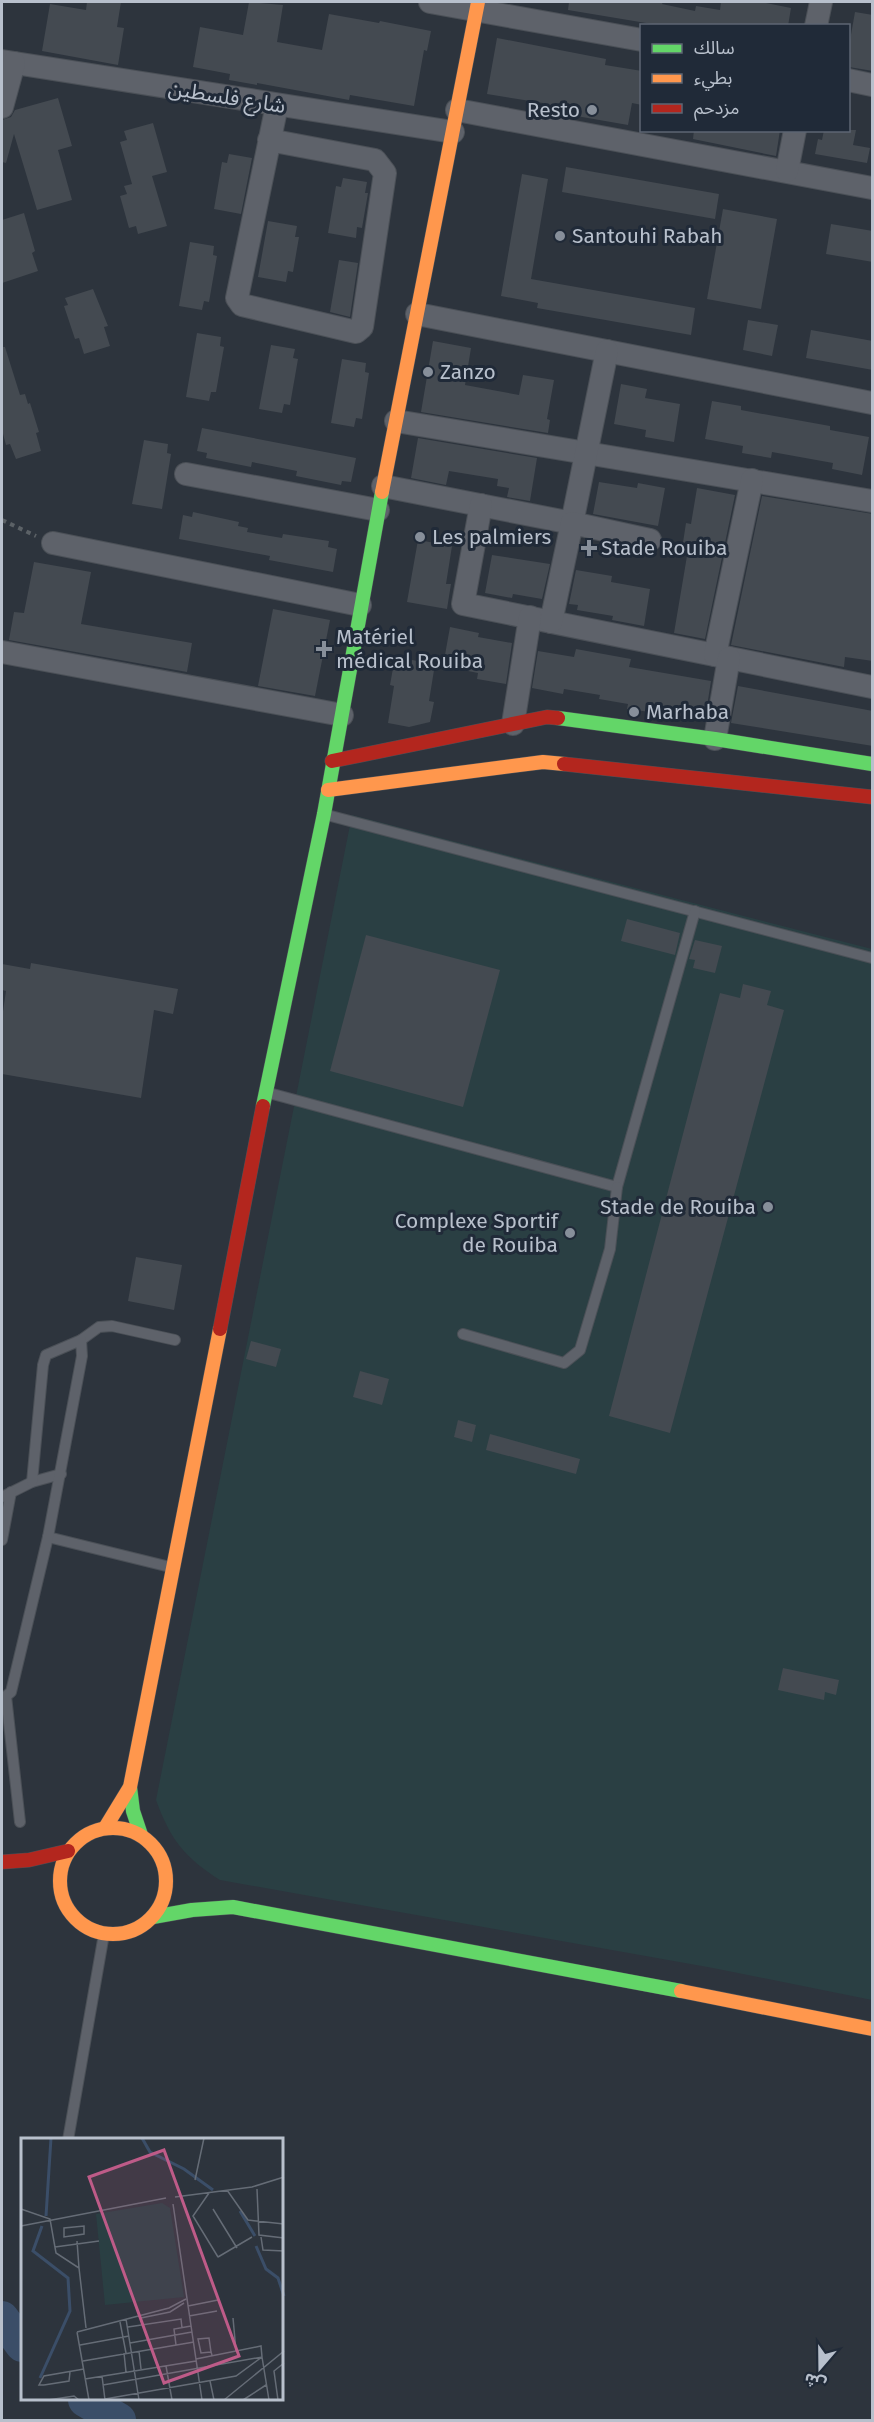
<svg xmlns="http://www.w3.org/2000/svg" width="874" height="2422" viewBox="0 0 874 2422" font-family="'Fira Sans','Noto Sans Arabic',sans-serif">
<rect width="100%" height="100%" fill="#2d343d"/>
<path fill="#2a3f43" d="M352 815 872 949V2000L713 1968 220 1880C185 1858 170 1839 156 1800Z"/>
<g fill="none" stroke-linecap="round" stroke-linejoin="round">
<g stroke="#3b4e68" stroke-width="34">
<path d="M2 2318 22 2345"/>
<path d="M85 2400 119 2420"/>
</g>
</g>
<g fill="#444a51">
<path d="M87 2H121L117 27 124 28 118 65 42 51 50 4 86 10Z"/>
<path d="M249 2 283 5 277 42 322 50 329 14 379 23 380 21 431 31 427 51 424 50 414 106 350 95 349 100 257 83V85L229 80 230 74 193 67 200 27 243 35Z"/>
<path d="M569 2H663L662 4 695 11 696 6 720 10 721 2H766V3L791 8 788 26H664L568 10Z"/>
<path d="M855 12 873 15V71L849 67V46Z"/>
<path d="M497 38 606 59 605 65 642 71V105L632 103 628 125 542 110 543 103 487 94Z"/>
<path d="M58 98 72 146 58 150 72 200 37 210 14 134 6 163 2 162V120L11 117 15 110Z"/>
<path d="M153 123 167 172 152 176 167 226 138 234 136 226 129 228 120 196 127 194 124 186 132 184 120 142 127 140 124 131Z"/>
<path d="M694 130H780L776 156 693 139Z"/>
<path d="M824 130H856L853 145 870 148 867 163 815 154 818 139 822 140Z"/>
<path d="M229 154 252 158 241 214 214 209 222 162 227 163Z"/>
<path d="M566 167 719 194 715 219 562 192Z"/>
<path d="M522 174 548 179 531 279 695 308 691 335 537 308 538 303 501 296Z"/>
<path d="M343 178 367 182 365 193H368L362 228 357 227 356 238 328 233 336 186 341 187Z"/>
<path d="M723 209 777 219 761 309 707 299Z"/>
<path d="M24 213 35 251 32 253 38 271 2 283V220Z"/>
<path d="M268 221 297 226 295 237H299L293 272 288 271 286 282 258 277Z"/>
<path d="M831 224 873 231V262L826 254Z"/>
<path d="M190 242 214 246 213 255 217 256 209 302 204 301 202 310 179 306Z"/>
<path d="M339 260 358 263 350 317 330 312Z"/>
<path d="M93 289 108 326 104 327 110 346 84 354 79 338 75 339 64 306 68 305 65 298Z"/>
<path d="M748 320 778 325 772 356 743 350Z"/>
<path d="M811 330 873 341V370L806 358Z"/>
<path d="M197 333 221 337 220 346 224 347 216 392H211L209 401 186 397Z"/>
<path d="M433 341 471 348 465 385 519 395 523 375 554 380 547 419 550 420 548 433 421 412Z"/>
<path d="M271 345 295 349 293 358 298 359 290 405 284 404 282 413 259 409Z"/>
<path d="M2 347H5L20 395 25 394 28 404 30 403 39 432 36 433 41 451 16 459 10 444 6 445 2 430Z"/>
<path d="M342 359 366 363 365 372 369 373 362 419 356 418 354 427 331 423Z"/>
<path d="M621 384 647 389 645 398 680 404 674 442 645 437 646 430 614 424Z"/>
<path d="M712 401 741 406V410L830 426V430L869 437 862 475 832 469 833 463 772 452 771 458 742 453 743 446 705 439Z"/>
<path d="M202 428 356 458 351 482 342 481 341 485 296 476 297 471 252 462 251 467 206 458 207 453 197 451Z"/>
<path d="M418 438 537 458 530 501 507 497 509 488 497 486 498 479 449 471 446 485 411 478Z"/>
<path d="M144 440 168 444 167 453 171 454 162 509 132 504Z"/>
<path d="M599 482 637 488 638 483 665 488 658 526 593 514Z"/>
<path d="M697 488 735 495 705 639 674 633 688 550 682 549 686 523 691 524Z"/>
<path d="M762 496 873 514V661L845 657 844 667 731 645Z"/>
<path d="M193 512 239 522 238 526 248 528 247 532 282 538 283 534 329 541 328 547 337 549 333 572 269 560 270 556 179 539 183 515 192 517Z"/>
<path d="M418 540 452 546 446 584H451L447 609 407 602Z"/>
<path d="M492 555 550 564 542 599 513 594 512 598 485 593Z"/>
<path d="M34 562 91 572 81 624 192 643 187 672 9 640 14 612 24 613Z"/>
<path d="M576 570 612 576 611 582 650 589 644 626 612 620 613 616 577 610 578 605 569 604Z"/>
<path d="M273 609 330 620 315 696 258 686Z"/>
<path d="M450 627 479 633 478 637 512 643 506 684 477 679 478 673 443 666Z"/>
<path d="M576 649 631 659 629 667 711 681 705 719 627 709 628 704 599 699 600 695 564 689 563 694 532 688 538 651 574 657Z"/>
<path d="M395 657 435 664 429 701 434 702 430 722 409 727 388 723 394 686 390 685Z"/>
<path d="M738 686 873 711V746L731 723Z"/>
<path d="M627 919 680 933 675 955 621 941Z"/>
<path d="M366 935 500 970 463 1107 330 1071Z"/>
<path d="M695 940 722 946 715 973 693 968 695 960 689 959Z"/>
<path d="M31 963 178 989 173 1014 154 1010 141 1098 2 1074V1018L6 991 2 990V964L30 969Z"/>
<path d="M743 984 771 991 767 1005 784 1010 670 1433 609 1416 720 993 740 998Z"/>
<path d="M136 1257 182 1265 174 1310 128 1301Z"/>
<path d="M251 1341 281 1349 276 1367 246 1359Z"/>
<path d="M360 1371 389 1379 382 1405 353 1397Z"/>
<path d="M458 1420 476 1425 472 1442 454 1437Z"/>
<path d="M490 1434 580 1459 576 1474 486 1450Z"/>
<path d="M783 1668 839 1680 836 1695 825 1692 824 1700 778 1690Z"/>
</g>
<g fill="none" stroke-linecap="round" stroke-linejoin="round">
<defs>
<g id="lane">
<path d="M327 815 872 958"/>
<path d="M269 1093 617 1187 695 911"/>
<path d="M463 1334 564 1363 580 1350 610 1249 617 1187"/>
<path d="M81 1340 99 1327 112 1326 175 1340"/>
<path d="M2 1497 32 1482 61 1474"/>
<path d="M48 1537 170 1567"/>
<path d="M2 1540 11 1492"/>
<path d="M20 1822 6 1696 11 1692 48 1537 82 1356 81 1340 46 1355 43 1365 32 1482"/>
<path d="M68 2140 104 1934"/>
</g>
<g id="street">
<path d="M430 2 642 40"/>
<path d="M816 26 821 2"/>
<path d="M2 61 453 132"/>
<path d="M848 80 872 85"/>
<path d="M2 107 14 63"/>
<path d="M457 110 872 188"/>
<path d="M269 140 375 160 385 173 362 327 356 332 242 305 237 298 277 105"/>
<path d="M787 171 795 130"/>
<path d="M417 314 872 403"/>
<path d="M396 421 872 501"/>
<path d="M186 474 378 510"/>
<path d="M383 486 572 523 607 351"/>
<path d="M481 505 463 604 872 687"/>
<path d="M53 543 360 605"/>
<path d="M551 622 572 523 650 540"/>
<path d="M2 652 342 715"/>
<path d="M715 655 752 480"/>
<path d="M513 724 530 617"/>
<path d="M715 739 729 658"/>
</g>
<g id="fast">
<path d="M558 718 715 739 872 764"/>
<path d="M263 1106 324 814 382 492"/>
<path d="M130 1787 133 1811 141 1835"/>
<path d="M153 1917 192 1910 233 1907 681 1991"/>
</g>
<g id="slow">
<path d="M382 492 478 2"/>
<path d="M328 790 543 762 564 764"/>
<circle cx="113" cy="1881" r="53"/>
<path d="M105 1828 130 1787 220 1329"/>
<path d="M681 1991 872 2029"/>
</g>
<g id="jam">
<path d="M332 761 547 717 558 718"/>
<path d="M564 764 872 797"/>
<path d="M220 1329 263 1106"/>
<path d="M2 1862 29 1860 68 1851"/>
</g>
</defs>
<use href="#lane" stroke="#4b5057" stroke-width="12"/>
<use href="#street" stroke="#4b5057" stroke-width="24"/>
<use href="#fast" stroke="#4b5057" stroke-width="15"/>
<use href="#slow" stroke="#4b5057" stroke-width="15"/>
<use href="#jam" stroke="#4b5057" stroke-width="15"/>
<path stroke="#5b6166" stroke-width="4" stroke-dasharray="4.5 4.5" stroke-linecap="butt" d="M2 520 36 536"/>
<use href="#lane" stroke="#5e626a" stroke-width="10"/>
<use href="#street" stroke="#5e626a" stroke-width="22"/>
<use href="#fast" stroke="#63d668" stroke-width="14"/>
<use href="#slow" stroke="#ff974d" stroke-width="14"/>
<use href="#jam" stroke="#b3261e" stroke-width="14"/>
</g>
<g fill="#878f9a" stroke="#202a38" stroke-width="2">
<circle cx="592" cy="110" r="6"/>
<circle cx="560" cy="236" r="6"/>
<circle cx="428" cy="372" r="6"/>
<circle cx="420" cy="537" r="6"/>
<path d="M586 539h6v6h6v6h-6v6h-6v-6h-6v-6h6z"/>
<path d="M321 640h6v6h6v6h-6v6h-6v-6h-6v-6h6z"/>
<circle cx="634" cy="712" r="6"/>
<circle cx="768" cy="1207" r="6"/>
<circle cx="570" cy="1233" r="6"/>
</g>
<g text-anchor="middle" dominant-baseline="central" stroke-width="6" stroke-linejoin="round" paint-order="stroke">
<g font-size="21" fill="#b8c0cc" stroke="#202a38">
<text transform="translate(227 97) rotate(9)">شارع فلسطين</text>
</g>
<g font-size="21" fill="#b8c0cc" stroke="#202a38" text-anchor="start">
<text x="580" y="110" text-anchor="end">Resto</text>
<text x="572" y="236">Santouhi Rabah</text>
<text x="440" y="372">Zanzo</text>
<text x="432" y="537">Les palmiers</text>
<text x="601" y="548">Stade Rouiba</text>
<text x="336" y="637">Matériel<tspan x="336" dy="24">médical Rouiba</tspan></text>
<text x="646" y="712">Marhaba</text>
<text x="756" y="1207" text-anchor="end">Stade de Rouiba</text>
<text x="558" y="1221" text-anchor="end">Complexe Sportif<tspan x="558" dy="24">de Rouiba</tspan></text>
</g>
</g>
<g transform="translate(21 2138)">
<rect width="262" height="262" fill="#2d343d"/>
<path d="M141 65 149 70 163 159 84 167 75 76Z" fill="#2a3f43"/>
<path fill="none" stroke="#3b4e68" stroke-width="3" d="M121 0 129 14 163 31 192 52M219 73 234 98M25 78 30 0M235 108 245 131 257 140 263 158M19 240 49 173 47 140 12 113 21 88"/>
<path fill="none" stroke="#656c76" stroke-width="1.5" d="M174 42 183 0M236 51 238 97 263 100M206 52 227 82 263 86M188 55 172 78 197 119M154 59 231 49 263 39M152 66 181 262M0 71 29 81 35 115 58 130 65 190M192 71 216 110M0 88 145 60M63 88V96L43 99V90ZM240 99 242 112 263 113M56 103 58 130M34 109 78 103M197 119 231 99M167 168 197 162M168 178 196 173M120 180 149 174 163 165M212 180 215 213M105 181 118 262M99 184 105 215M107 189 160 181 161 190M56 194 148 170 165 161M56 194 68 262M109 205 171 194M59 207 108 198M155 207 153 191 170 188M118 213 120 231M190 214 180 215 177 201 188 200 190 214 191 217M103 215 105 234M62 223 173 204M145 228 151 262M81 238 84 262M64 241 175 223M189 243 193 262M23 247H18L23 238 63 231M23 247 48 243 49 234M82 247 241 219 248 262M84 261 215 238 241 219 240 208 175 221M27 262 53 258 58 262M203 262 263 213M222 262 245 247M257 262 253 233 263 225"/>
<path fill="#be5b88" fill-opacity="0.15" stroke="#be5b88" stroke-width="3" d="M143 12 218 218 143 245 68 39Z"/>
<rect width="262" height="262" fill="none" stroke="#b8c0cc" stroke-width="3"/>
</g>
<rect width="874" height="2422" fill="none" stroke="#b8c0cc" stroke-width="6"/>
<rect x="640" y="24" width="210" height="108" fill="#202a38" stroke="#5d6673" stroke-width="1.5"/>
<rect x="652" y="44" width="30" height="9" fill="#63d668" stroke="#5d6673" stroke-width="1.5"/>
<text x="694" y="54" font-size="18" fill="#b8c0cc">سالك</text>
<rect x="652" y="74" width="30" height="9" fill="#ff974d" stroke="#5d6673" stroke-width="1.5"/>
<text x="694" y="84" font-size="18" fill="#b8c0cc">بطيء</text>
<rect x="652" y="104" width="30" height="9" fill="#b3261e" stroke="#5d6673" stroke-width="1.5"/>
<text x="694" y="114" font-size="18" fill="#b8c0cc">مزدحم</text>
<g transform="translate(820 2368) rotate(200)" stroke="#202a38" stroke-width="4.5" paint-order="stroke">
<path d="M0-4.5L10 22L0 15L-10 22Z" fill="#b8c0cc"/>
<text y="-9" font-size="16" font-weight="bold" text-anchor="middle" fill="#b8c0cc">ش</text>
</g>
</svg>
